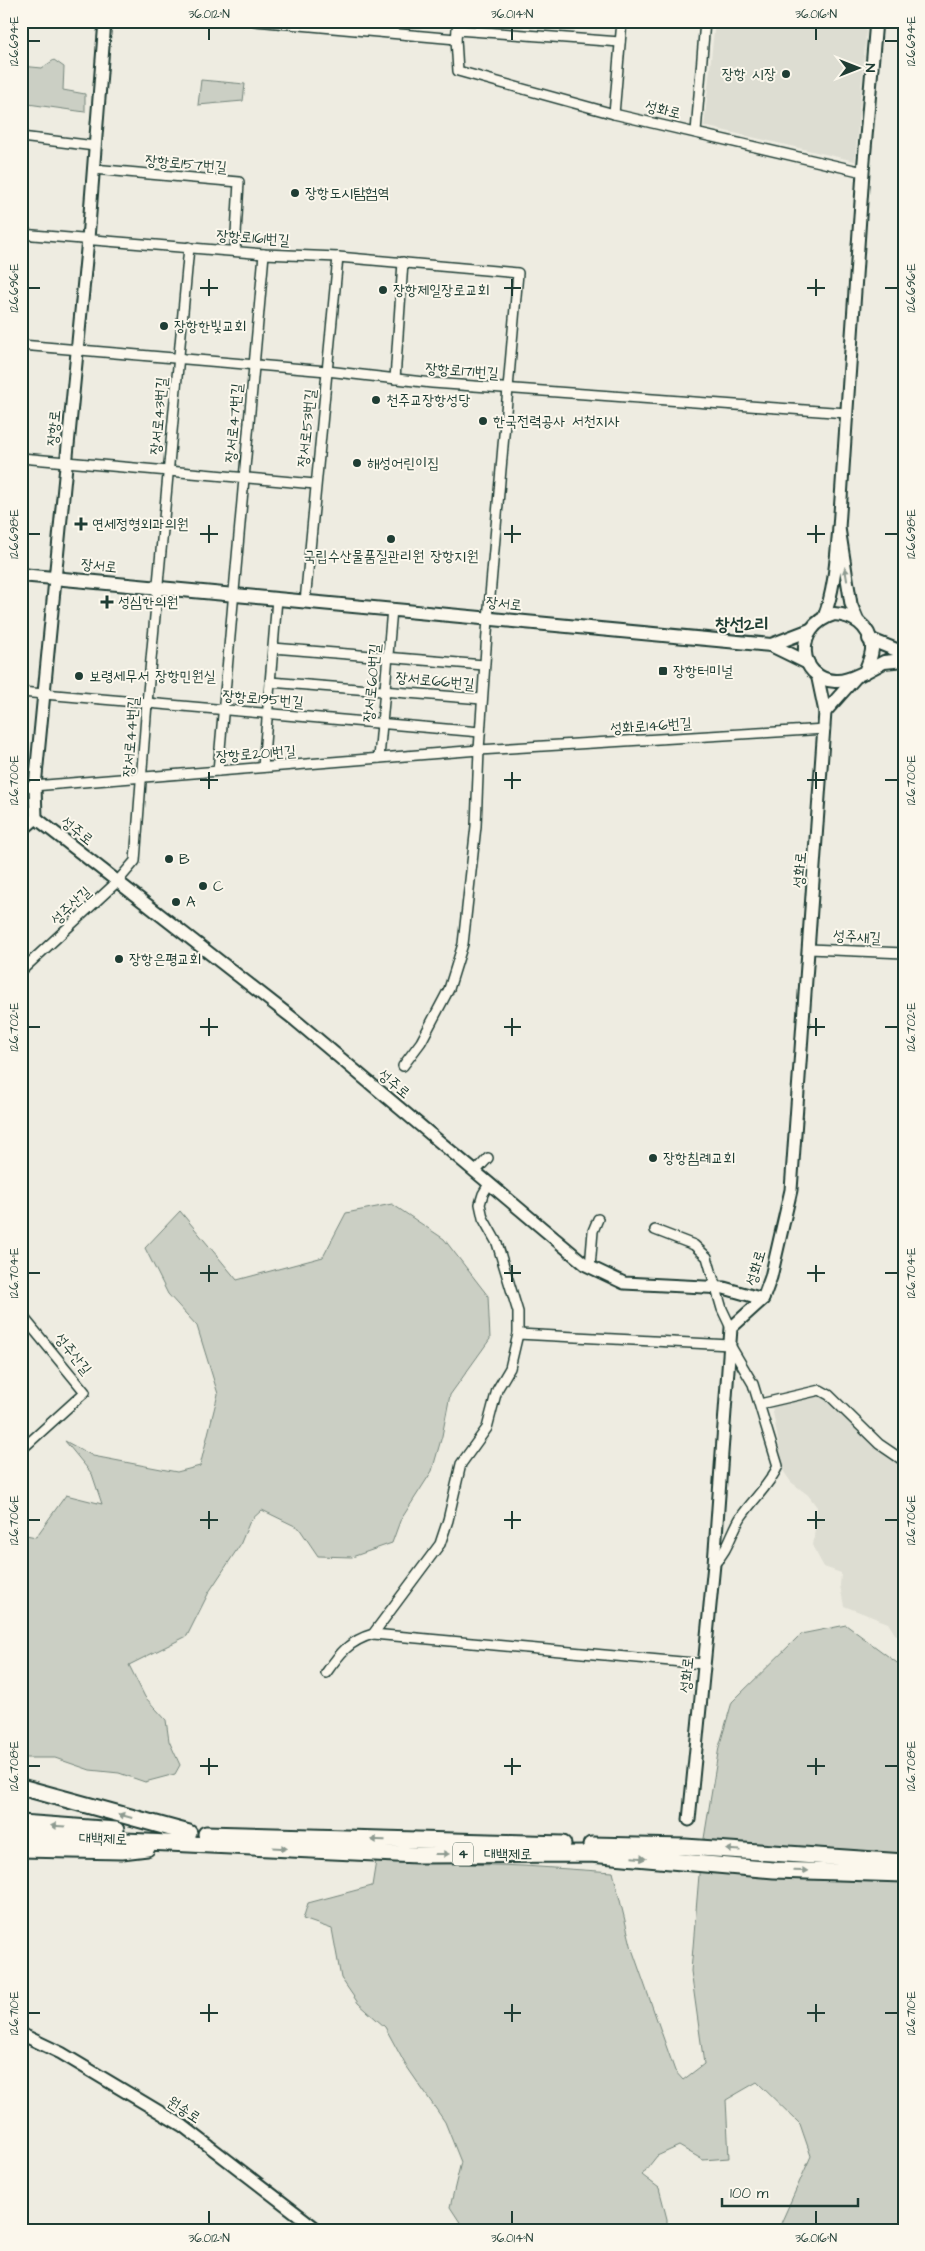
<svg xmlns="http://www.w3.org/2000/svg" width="925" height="2251" viewBox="0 0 925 2251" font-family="'Architects Daughter','Poor Story',sans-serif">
<rect width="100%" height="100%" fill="#eeece1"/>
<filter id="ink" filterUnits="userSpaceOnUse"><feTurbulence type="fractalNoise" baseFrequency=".02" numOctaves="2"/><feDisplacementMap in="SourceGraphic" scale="10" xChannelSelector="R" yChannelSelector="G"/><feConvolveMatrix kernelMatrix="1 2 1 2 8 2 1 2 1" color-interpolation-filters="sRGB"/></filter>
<g filter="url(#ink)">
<g fill="#ddddd2">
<path d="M715 21H867L855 161 704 126Z"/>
<path d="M821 1395 873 1443 904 1465V1639L895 1634 888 1623 844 1606 840 1586 841 1573 824 1567 813 1547 817 1507 808 1495 791 1482 784 1472 772 1407Z"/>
</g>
<g fill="#cbcfc4" stroke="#75867c">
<path d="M54 60 64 67 63 90 85 94V112L21 103V66L42 68Z"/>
<path d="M201 80 245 84 243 101 198 105Z"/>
<path d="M392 1204 444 1239 488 1296 490 1339 450 1395 442 1436 432 1471 400 1521 392 1543 352 1557 318 1556 299 1528 262 1510 250 1521 240 1545 209 1592 187 1636 129 1665 145 1697 166 1720 169 1741 180 1765 175 1774 145 1782 119 1773 90 1770 55 1758H21V1534L36 1537 66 1495 102 1504 92 1474 65 1441 93 1456 177 1472 200 1466 218 1394 197 1326 168 1294 145 1248 180 1211 237 1280 323 1257 346 1213Z"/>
<path d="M846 1625 904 1668V2230H778L811 2156 800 2124 757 2082 726 2100 729 2158 703 2160 679 2146 657 2156 642 2175 659 2188 667 2219V2230H465L450 2207 461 2162 445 2122 405 2064 385 2027 358 2003 341 1978 332 1929 303 1919 308 1903 372 1886 376 1861 524 1866 613 1872 632 1949 675 2071 683 2080 704 2064 691 1971 700 1863 719 1747 732 1702 801 1634Z"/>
</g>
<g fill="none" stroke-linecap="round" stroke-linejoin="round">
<defs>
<g id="minor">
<path d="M255 21 456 39"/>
<path d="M458 21 456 39 458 71 614 114 863 172"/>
<path d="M457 30 620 42"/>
<path d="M614 114 622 21"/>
<path d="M696 132 705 21"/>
<path d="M21 137 95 146"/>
<path d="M93 169 239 182 235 251"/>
<path d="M21 234 264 254 338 257 518 273 488 619 479 750 476 826 463 944 449 989 421 1042 403 1066"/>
<path d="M21 345 327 371 432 383 847 413"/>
<path d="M395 379 403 262"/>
<path d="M21 458 315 484"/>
<path d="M305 602 338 257"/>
<path d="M273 648 484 665"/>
<path d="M270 682 482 699"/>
<path d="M21 692 480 732"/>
<path d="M379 758 392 609"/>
<path d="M263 767 277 599"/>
<path d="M218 771 264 254"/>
<path d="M21 787 479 750 825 729"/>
<path d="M809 949 904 953"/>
<path d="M21 971 117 882 135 861 147 703 189 247"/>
<path d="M475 1172 488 1158"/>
<path d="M655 1230 694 1245 707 1257 722 1309 731 1328"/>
<path d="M590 1267 593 1231 598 1219"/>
<path d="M21 1314 85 1392 21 1450"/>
<path d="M518 1334 730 1345 753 1384 778 1466C769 1486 753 1499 741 1517 731 1533 728 1551 714 1564"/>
<path d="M760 1404 820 1390 829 1395 879 1444 904 1461"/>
<path d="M373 1634 704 1664"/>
<path d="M326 1673C340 1653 349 1641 373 1634L440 1544 448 1520 461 1464 487 1428 497 1390 510 1368 518 1334V1312L497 1243 483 1218 480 1204 483 1194 489 1184"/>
</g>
<g id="tertiary">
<path d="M839 528 863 172 876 21"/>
<path d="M824 617C835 588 836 558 839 528L851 604 858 621"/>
<path d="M817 674 825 712 857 676"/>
<path d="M36 818 295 1020 586 1265 624 1283 724 1288 763 1299"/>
<path d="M21 831 36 818 35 786 88 239 105 21"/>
<path d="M689 1820 714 1564 731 1328 763 1299 771 1277 791 1190 825 712"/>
<path d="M21 2034 61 2053 183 2126 318 2230"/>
</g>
<g id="secondary">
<path d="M21 575 771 645"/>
<path d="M834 614C853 615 869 625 872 646 873 654 868 664 865 672 856 676 846 682 835 681 798 679 792 627 834 614Z"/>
<path d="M869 639 904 653"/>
<path d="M808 663 771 645 810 630"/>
<path d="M865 672 884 662 904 660"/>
</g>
<g id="trunk">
<path d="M21 1787 189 1833"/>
<path d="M21 1823 116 1830"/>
<path d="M206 1834 563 1844"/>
<path d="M21 1836 417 1855 590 1854 774 1870 904 1874"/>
<path d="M591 1845 685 1847 904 1862"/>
<path d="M21 1849 122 1851 147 1848"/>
</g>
</defs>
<use href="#minor" stroke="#1f3d34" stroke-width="12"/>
<use href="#tertiary" stroke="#1f3d34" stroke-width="15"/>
<use href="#secondary" stroke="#1f3d34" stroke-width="16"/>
<use href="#trunk" stroke="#1f3d34" stroke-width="19"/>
<use href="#minor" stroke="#fbf7ec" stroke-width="9"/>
<use href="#tertiary" stroke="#fbf7ec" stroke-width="11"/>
<use href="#secondary" stroke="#fbf7ec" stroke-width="12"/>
<use href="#trunk" stroke="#fbf7ec" stroke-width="15"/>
</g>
<defs><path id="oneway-solid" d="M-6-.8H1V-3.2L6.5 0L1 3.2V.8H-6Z" transform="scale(1.25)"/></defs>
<g fill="#8d9a90">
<use href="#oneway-solid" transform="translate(846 574) rotate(-99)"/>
<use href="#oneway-solid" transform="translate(125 1816) rotate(-165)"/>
<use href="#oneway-solid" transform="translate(58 1826) rotate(-176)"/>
<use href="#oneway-solid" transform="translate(378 1840) rotate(-179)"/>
<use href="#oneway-solid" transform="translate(280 1848) rotate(3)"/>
<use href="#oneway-solid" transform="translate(733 1850) rotate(-176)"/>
<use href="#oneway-solid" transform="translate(442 1854)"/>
<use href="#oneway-solid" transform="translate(639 1858) rotate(5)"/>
<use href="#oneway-solid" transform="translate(801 1871) rotate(2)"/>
</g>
</g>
<path fill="none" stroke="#1f3d34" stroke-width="2" d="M209 28V40M512 28V40M816 28V40M28 41H40M885 41H898M209 279V296M512 279V296M816 279V296M28 288H40M200 288H218M504 288H521M807 288H825M885 288H898M209 525V543M512 525V543M816 525V543M28 534H40M200 534H218M504 534H521M807 534H825M885 534H898M209 772V789M512 772V789M816 772V789M28 780H40M200 780H218M504 780H521M807 780H825M885 780H898M209 1018V1036M512 1018V1036M816 1018V1036M28 1027H40M200 1027H218M504 1027H521M807 1027H825M885 1027H898M209 1265V1282M512 1265V1282M816 1265V1282M28 1273H40M200 1273H218M504 1273H521M807 1273H825M885 1273H898M209 1511V1529M512 1511V1529M816 1511V1529M28 1520H40M200 1520H218M504 1520H521M807 1520H825M885 1520H898M209 1758V1775M512 1758V1775M816 1758V1775M28 1766H40M200 1766H218M504 1766H521M807 1766H825M885 1766H898M209 2004V2022M512 2004V2022M816 2004V2022M28 2013H40M200 2013H218M504 2013H521M807 2013H825M885 2013H898M209 2211V2224M512 2211V2224M816 2211V2224"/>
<g fill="#1f3d34" stroke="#fbf7ec" stroke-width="2">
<circle cx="786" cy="74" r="5"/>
<circle cx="295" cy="193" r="5"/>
<circle cx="383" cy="290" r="5"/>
<circle cx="164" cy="326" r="5"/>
<circle cx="376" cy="400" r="5"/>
<circle cx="483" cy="421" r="5"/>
<circle cx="357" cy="463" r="5"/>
<path d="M78.5 516.5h5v5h5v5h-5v5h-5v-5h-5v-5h5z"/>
<circle cx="391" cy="539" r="5"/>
<path d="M104.5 594.5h5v5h5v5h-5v5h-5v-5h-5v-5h5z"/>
<rect x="658" y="666" width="10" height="10" rx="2.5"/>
<circle cx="79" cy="676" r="5"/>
<circle cx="169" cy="859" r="5"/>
<circle cx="203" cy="886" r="5"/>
<circle cx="176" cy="902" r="5"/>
<circle cx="119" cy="959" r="5"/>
<circle cx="653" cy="1158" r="5"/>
</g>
<g text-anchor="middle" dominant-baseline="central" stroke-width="4" stroke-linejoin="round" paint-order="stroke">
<rect fill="#fbf7ec" stroke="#61756b" stroke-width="1" x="453" y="1842.5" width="20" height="23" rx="4"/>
<g font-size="14" font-weight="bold" fill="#1f3d34">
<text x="463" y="1854">4</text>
</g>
<g font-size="15" fill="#1f3d34" stroke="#fbf7ec" text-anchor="start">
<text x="776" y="74" text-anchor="end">장항 시장</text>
<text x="305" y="193">장항도시탐험역</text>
<text x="393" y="290">장항제일장로교회</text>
<text x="174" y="326">장항한빛교회</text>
<text x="386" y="400">천주교장항성당</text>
<text x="493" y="421">한국전력공사 서천지사</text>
<text x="367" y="463">해성어린이집</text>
<text x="92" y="524">연세정형외과의원</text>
<text x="391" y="556" text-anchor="middle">국립수산물품질관리원 장항지원</text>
<text x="118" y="602">성심한의원</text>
<text x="673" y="671">장항터미널</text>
<text x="89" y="676">보령세무서 장항민원실</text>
<text x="179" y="859">B</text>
<text x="213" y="886">C</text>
<text x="186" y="902">A</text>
<text x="129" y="959">장항은평교회</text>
<text x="663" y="1158">장항침례교회</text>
</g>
<g font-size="15" fill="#1f3d34" stroke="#fbf7ec">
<text transform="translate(663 110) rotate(13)">성화로</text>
<text transform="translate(186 164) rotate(5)">장항로157번길</text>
<text transform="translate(253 238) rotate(4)">장항로161번길</text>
<text transform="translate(462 371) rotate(4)">장항로171번길</text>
<text transform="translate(159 416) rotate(-85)">장서로43번길</text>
<text transform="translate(234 423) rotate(-85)">장서로47번길</text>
<text transform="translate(54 428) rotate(-85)">장항로</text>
<text transform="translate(307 428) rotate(-84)">장서로53번길</text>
<text transform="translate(99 566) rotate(6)">장서로</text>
<text transform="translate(504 604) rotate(6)">장서로</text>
<text transform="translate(435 681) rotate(5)">장서로66번길</text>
<text transform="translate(372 683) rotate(-85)">장서로60번길</text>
<text transform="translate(263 699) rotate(5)">장항로195번길</text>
<text transform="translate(651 726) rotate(-4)">성화로146번길</text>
<text transform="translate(131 737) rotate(-86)">장서로44번길</text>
<text transform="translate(256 754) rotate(-4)">장항로201번길</text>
<text transform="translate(77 831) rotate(38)">성주로</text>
<text transform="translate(800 870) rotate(-86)">성화로</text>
<text transform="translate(71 906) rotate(-43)">성주산길</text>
<text transform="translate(857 937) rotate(3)">성주새길</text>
<text transform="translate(394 1084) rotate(40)">성주로</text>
<text transform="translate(756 1268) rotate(-74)">성화로</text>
<text transform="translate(73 1354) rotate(51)">성주산길</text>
<text transform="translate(687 1675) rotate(-85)">성화로</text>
<text transform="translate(103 1839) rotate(2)">대백제로</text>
<text x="508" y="1854">대백제로</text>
<text transform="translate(184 2110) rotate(33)">원송로</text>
</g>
<g font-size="18" font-weight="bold" fill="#1f3d34" stroke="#fbf7ec">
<text x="742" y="624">창선2리</text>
</g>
</g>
<rect width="925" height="2251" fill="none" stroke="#fbf7ec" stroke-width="55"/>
<g transform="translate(858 68) rotate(90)" stroke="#fbf7ec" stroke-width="4" paint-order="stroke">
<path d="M0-4L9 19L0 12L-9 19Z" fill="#1f3d34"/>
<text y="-8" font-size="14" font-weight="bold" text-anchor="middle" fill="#1f3d34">N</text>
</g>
<path d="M722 2198v8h136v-8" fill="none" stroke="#1f3d34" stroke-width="2.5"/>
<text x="730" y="2198" font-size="15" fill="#1f3d34" stroke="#fbf7ec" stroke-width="4" paint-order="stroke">100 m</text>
<rect x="28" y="28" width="870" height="2196" fill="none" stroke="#1f3d34" stroke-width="2"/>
<g font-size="12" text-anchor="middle" fill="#1f3d34">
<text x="209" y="18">36.012°N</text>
<text x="512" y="18">36.014°N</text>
<text x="816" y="18">36.016°N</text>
<text transform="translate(911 41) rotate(-90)" y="4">126.694°E</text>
<text transform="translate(14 41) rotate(-90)" y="4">126.694°E</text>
<text transform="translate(911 288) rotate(-90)" y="4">126.696°E</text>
<text transform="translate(14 288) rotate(-90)" y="4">126.696°E</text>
<text transform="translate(14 534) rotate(-90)" y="4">126.698°E</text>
<text transform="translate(911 534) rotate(-90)" y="4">126.698°E</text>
<text transform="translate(14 780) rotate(-90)" y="4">126.700°E</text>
<text transform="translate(911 780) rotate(-90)" y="4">126.700°E</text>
<text transform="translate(911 1027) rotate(-90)" y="4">126.702°E</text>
<text transform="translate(14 1027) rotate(-90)" y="4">126.702°E</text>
<text transform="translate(911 1273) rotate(-90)" y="4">126.704°E</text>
<text transform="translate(14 1273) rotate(-90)" y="4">126.704°E</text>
<text transform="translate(911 1520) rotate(-90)" y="4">126.706°E</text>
<text transform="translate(14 1520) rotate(-90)" y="4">126.706°E</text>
<text transform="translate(911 1766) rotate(-90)" y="4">126.708°E</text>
<text transform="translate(14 1766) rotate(-90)" y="4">126.708°E</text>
<text transform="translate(911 2013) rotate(-90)" y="4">126.710°E</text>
<text transform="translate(14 2013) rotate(-90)" y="4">126.710°E</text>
<text x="209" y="2242">36.012°N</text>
<text x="512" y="2242">36.014°N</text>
<text x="816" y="2242">36.016°N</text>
</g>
</svg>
